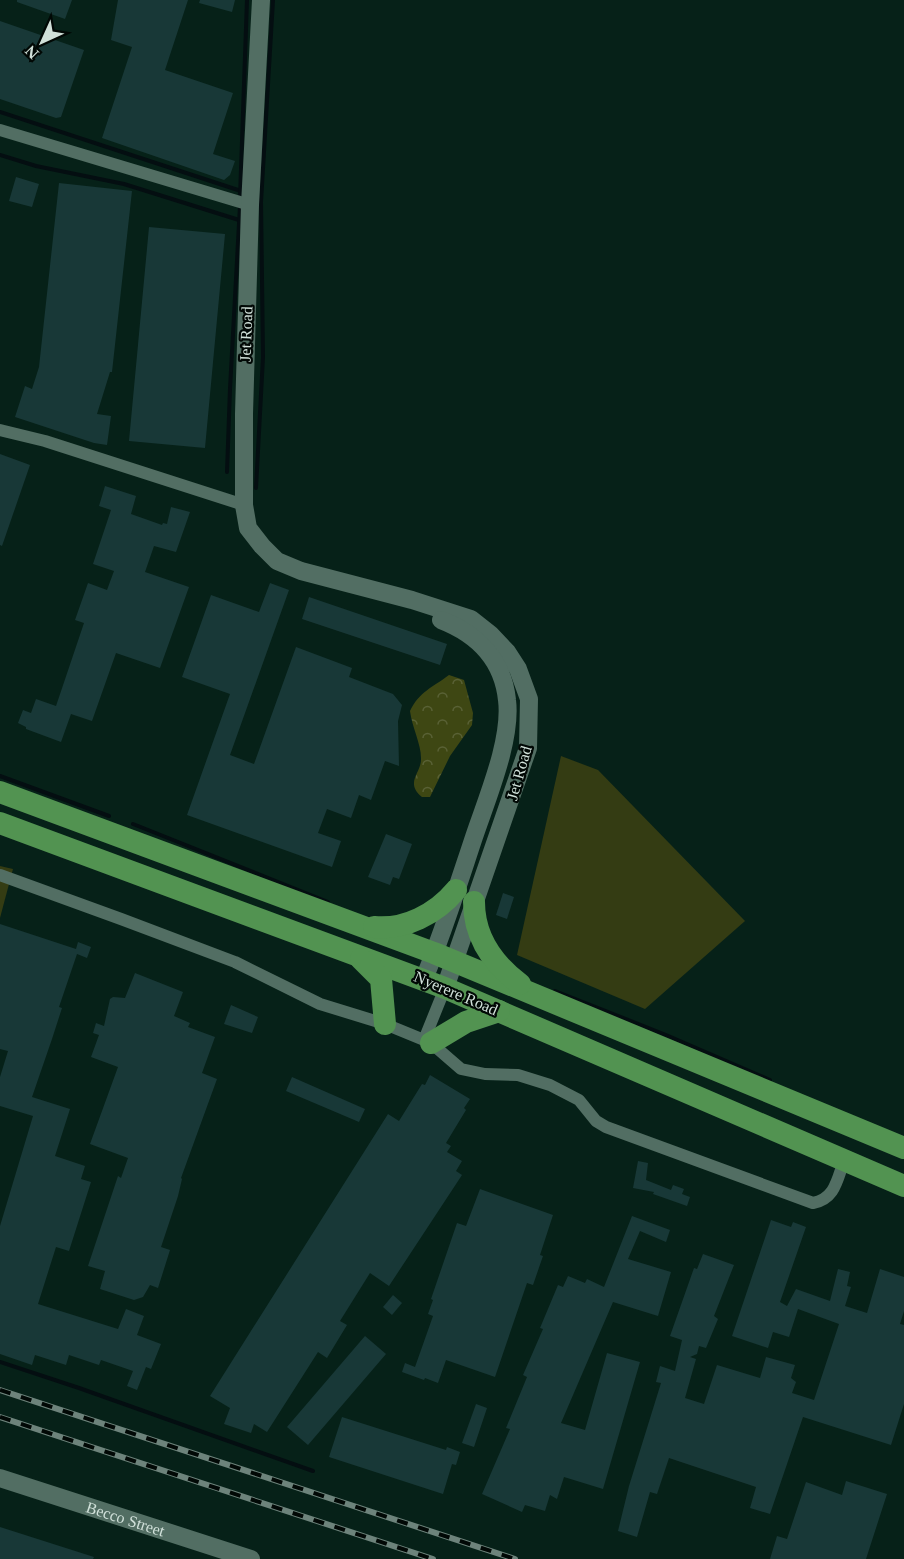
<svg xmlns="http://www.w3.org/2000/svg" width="904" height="1559" viewBox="0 0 904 1559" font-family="Georgia,serif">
<defs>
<pattern id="forest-crowns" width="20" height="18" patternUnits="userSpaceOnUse" patternTransform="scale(1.5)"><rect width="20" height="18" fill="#3e4713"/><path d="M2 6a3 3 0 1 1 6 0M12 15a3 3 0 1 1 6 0" fill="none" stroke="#596135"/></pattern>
</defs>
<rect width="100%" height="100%" fill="#062118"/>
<path fill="url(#forest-crowns)" d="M449 675 464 680 473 713 472 725 450 756 430 797H422C404 782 422 773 421 758 421 744 412 727 410 711 420 691 432 688 449 675Z"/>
<g fill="#343c13">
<path d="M561 756 598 770 745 921 645 1009 517 955Z"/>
<path d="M0 866 13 869 0 918Z"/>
</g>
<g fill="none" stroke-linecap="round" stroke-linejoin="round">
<g stroke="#040e11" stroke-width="4">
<path d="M0 112 241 191"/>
<path d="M0 155 36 166 124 184 239 220"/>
<path d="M240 198 247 0"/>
<path d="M227 472 230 389 240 206"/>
<path d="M256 488 263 357 261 202 273 0"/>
<path d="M0 776 109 816"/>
<path d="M133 824 328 902"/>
<path d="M555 991 666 1035 770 1080"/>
<path d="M0 1362 79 1388 313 1471"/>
</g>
</g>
<g fill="#183837">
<path d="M17 0H72L65 19 17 2Z"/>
<path d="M118 0H188L165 70 233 93 213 154 235 161 230 175 224 180 102 138 132 47 111 40Z"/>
<path d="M200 0H235L232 12 199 3Z"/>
<path d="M0 21 84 50 61 117 56 118 0 99Z"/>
<path d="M16 177 39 184 32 207 9 201Z"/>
<path d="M59 183 132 191 112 372H110L97 414 111 416 107 445 94 443 15 417 25 386 32 389 39 367Z"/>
<path d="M149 227 225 234 205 448 129 441Z"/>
<path d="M0 454 30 465 2 546 0 545Z"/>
<path d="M105 486 136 496 131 514 162 525 163 523 167 524 171 507 190 512 176 552 154 546 145 572 189 587 160 668 116 653 92 721 71 714 61 742 26 729V727L18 723 23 710 31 713 36 699 56 706 84 623 75 620 88 583 107 590 114 571 93 564 111 510 99 506Z"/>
<path d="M270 583 289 590 230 755 254 764 296 647 352 668 349 677 393 694 402 705 398 721 399 766 385 761 371 800 359 795 351 818 327 809 318 833 341 841 332 867 187 815 230 694 182 677 211 595 259 612Z"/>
<path d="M309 597 447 644 440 665 302 619Z"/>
<path d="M386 834 412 844 399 879 393 877 390 885 368 877Z"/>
<path d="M503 893 514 897 507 919 496 915Z"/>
<path d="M0 924 76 949 78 942 91 947 87 958 77 954 59 1007 62 1008 52 1039 32 1097 70 1109 55 1156 85 1166 81 1179 91 1182 69 1251 56 1247 38 1304 118 1329 126 1309 144 1316 137 1335 161 1344 151 1369 146 1367 137 1390 127 1386 133 1371 101 1360 99 1365 69 1355 66 1365 35 1355 32 1365 0 1354V1226L33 1116 0 1106V1077L8 1051 0 1049Z"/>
<path d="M135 973 183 992 174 1016 190 1023 188 1027 215 1037 202 1073 217 1079 181 1178 182 1179 178 1196 161 1247 170 1250 158 1288 150 1285 143 1297 134 1300 100 1289 105 1271 88 1266 118 1176 121 1178 128 1158 90 1144 118 1067 91 1057 99 1035 93 1033 96 1023 104 1026 110 999 113 997 125 998Z"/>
<path d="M231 1005 258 1017 252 1033 224 1024Z"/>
<path d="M430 1075 470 1099 464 1108 466 1110 446 1143 451 1146 447 1152 462 1161 456 1171 462 1175 389 1286 370 1273 340 1321 347 1325 327 1358 318 1352 267 1432 254 1424 251 1433 224 1424 230 1408 210 1396 388 1114 399 1121 422 1084 425 1085Z"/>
<path d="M292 1077 365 1109 359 1122 286 1091Z"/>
<path d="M638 1161 648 1163 646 1180 671 1190 673 1185 684 1189 682 1194 690 1197 687 1206 653 1194 654 1192 633 1188Z"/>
<path d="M480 1189 553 1215 540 1255 543 1256 533 1285 527 1283 495 1377 446 1360 438 1383 425 1378 424 1380 402 1372 405 1363 415 1367 433 1316 428 1314 433 1300 431 1299 457 1223 466 1226Z"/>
<path d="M632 1216 670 1230 666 1242 640 1231 628 1259 671 1272 658 1316 613 1302 561 1423 585 1430 607 1353 640 1362 603 1489 564 1477 557 1499 550 1495 545 1511 525 1505 522 1512 482 1494 510 1429 506 1428 527 1377 523 1375 543 1329 540 1328 558 1285 563 1287 568 1276 585 1283 587 1279 604 1287Z"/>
<path d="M771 1220 791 1227 793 1222 806 1227 780 1302 787 1306 796 1289 830 1301 838 1269 850 1272 847 1286 851 1287 845 1306 867 1313 880 1269 904 1277V1311L900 1324 904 1325V1404L891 1445 803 1417 770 1514 750 1508 756 1487 669 1458 657 1494 650 1492 637 1537 618 1531 629 1486 661 1383 656 1382 660 1366 675 1371 682 1340 670 1336 694 1268 697 1269 703 1254 734 1265 714 1316 718 1319 706 1348 699 1346 697 1354 690 1357 696 1359 685 1398 704 1404 717 1365 760 1378 766 1357 795 1365 791 1378 796 1382 792 1393 814 1400 839 1324 798 1309 789 1337 773 1332 768 1348 732 1336Z"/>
<path d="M393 1295 402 1303 392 1315 383 1307Z"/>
<path d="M365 1336 386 1354 308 1445 287 1427Z"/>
<path d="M476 1404 487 1408 474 1447 462 1443Z"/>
<path d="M342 1417 446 1450 447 1447 460 1452 456 1465 452 1464 443 1494 329 1457Z"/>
<path d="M846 1481 887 1494 866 1559H770L777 1536 787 1539 806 1482 842 1495Z"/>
<path d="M0 1527 94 1557 93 1559H0Z"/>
</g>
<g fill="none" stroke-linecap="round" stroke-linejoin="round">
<g stroke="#526e63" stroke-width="12">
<path d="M0 130 250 205"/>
<path d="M0 430 45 441 244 505"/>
<path d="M0 875 121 919 235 962 320 1004 385 1024 424 1040 431 1043 461 1069 485 1074 518 1075 550 1085 579 1100 596 1121 606 1127 813 1203C835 1199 837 1180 844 1161"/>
<path d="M424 1040 445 988"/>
</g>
<g stroke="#526e63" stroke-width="18">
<path d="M261 0 250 205 244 414V505L248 528 262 546 277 561 301 571 412 600 471 619 490 634 507 652 518 669 529 699 528 748 445 988"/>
<path d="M424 979C443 933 458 885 474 837 487 798 512 740 507 700 503 660 477 634 441 620"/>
<path id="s1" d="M0 1478 251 1559"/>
</g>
<g stroke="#529351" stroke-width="22">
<path d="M0 792 434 953 904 1148"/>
<path d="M0 823 445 988 904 1186"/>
<path d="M474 902C474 937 492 963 520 984"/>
<path d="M374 927C405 930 436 914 456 890"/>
<path d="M361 959 381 979 385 1024"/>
<path d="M431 1043 466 1022 499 1011"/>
</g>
<defs>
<g id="rail">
<path d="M0 1390 515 1559"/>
<path d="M0 1417 433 1559"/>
</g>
</defs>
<use href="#rail" stroke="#6d837b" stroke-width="6"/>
<use href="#rail" stroke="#010805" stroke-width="4" stroke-dasharray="11" stroke-linecap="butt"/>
</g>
<g text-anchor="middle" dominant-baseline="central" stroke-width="4.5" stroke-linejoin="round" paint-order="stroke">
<g font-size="16" fill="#d0e0d9" stroke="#010805">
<text transform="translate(246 334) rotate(-88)">Jet Road</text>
<text transform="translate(519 773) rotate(-74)">Jet Road</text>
<text transform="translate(456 993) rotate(23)">Nyerere Road</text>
<text stroke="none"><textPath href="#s1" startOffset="132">Becco Street</textPath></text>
</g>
</g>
<g transform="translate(42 42) rotate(225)" stroke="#010805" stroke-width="4.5" paint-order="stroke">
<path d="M0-4.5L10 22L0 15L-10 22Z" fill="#d0e0d9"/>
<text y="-9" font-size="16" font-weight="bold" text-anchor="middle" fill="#d0e0d9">N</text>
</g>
</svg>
